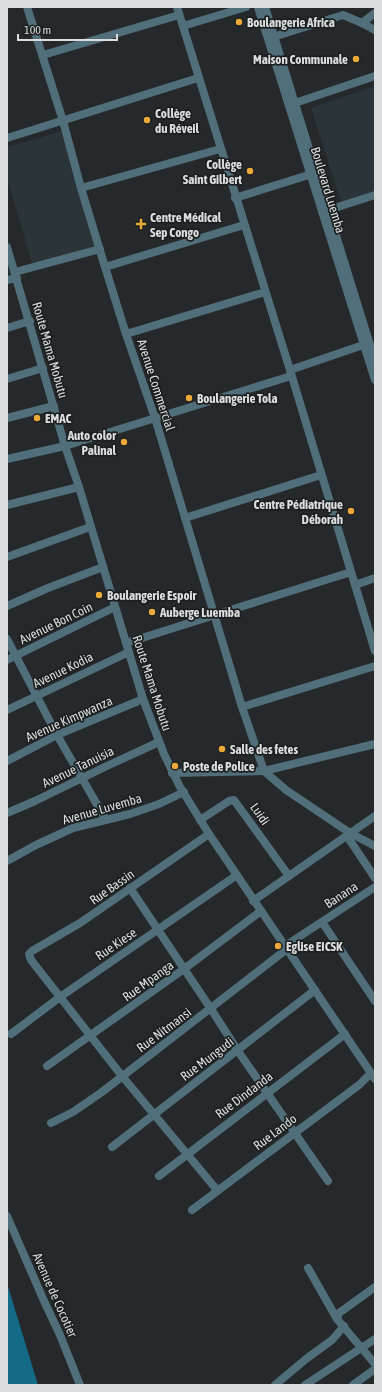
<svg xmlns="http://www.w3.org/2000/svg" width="382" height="1392" viewBox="0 0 382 1392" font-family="'Asap Condensed',sans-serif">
<rect width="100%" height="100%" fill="#25292b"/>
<g fill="#2a3439">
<path d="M375 86V191L341 202 311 108Z"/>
<path d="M62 131 96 247 33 266 7 178V147Z"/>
</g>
<path fill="#146a87" d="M7 1283 38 1385H7Z"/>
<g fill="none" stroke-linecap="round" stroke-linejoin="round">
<g stroke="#516f7b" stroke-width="8">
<path d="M27 7 63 121 81 188 105 267 126 334 155 418 242 707 264 771 286 790 350 833 375 846"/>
<path d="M177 7 290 370 375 651"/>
<path d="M258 7 375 380"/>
<path d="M265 7 375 361"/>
<path d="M362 23 375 13"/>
<path d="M183 26 246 7"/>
<path d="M270 38 343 15 362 23 375 30"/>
<path d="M43 55 179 15"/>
<path d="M289 105 375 76"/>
<path d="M7 138 198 78"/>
<path d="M81 188 220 149"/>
<path d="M235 198 315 173"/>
<path d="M322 212 375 195"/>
<path d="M105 267 244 225"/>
<path d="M15 272 100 249"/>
<path d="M7 280 17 278"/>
<path d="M7 328 30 321"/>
<path d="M126 334 265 292"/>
<path d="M290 370 369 343"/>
<path d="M7 379 43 368"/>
<path d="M7 418 54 406"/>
<path d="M7 459 65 446 291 376"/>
<path d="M7 505 79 487"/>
<path d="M185 518 321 475"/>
<path d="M7 557 90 527"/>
<path d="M355 585 375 578"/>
<path d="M7 606 48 588 103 567"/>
<path d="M7 639 57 735 106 820"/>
<path d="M126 643 351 572"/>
<path d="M7 660 115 607"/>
<path d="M242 707 375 666"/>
<path d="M7 710 129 652"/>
<path d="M7 761 57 735 143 699"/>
<path d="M172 773 264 771 375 744"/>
<path d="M7 813 35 801 109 765 159 742"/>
<path d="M200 820 229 801 234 800 289 876"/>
<path d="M209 834 80 923 32 951 29 954 31 960 122 1076 217 1190"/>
<path d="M347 836 375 878"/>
<path d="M7 861 36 845 73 828 130 814 159 804 184 792"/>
<path d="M130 888 211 1009 238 1051 328 1181"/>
<path d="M253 901 375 816"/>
<path d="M322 922 375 1001"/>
<path d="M285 946 375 887"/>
<path d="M11 1034 60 997 237 875"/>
<path d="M47 1066 184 969 261 911"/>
<path d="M51 1123 73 1112 102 1092 287 949"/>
<path d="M112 1147 315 990"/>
<path d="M159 1176 345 1034"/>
<path d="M192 1210 359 1085 371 1073"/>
<path d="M7 1216 44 1301 60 1335 80 1385"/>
<path d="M308 1268 337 1319"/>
<path d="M375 1287 339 1313 337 1319 375 1364"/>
<path d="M275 1385 306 1359 332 1340 344 1326"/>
<path d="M305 1385 375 1339"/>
<path d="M353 1385 375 1369"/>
</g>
<path stroke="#516f7b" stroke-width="8" d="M7 247 65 446 79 487 143 699 164 754 180 787 209 834 375 1079"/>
</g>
<g fill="#eba939" stroke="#1c2021" stroke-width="1.5">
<circle cx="239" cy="22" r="4"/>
<circle cx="356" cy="59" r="4"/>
<circle cx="147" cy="120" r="4"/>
<circle cx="250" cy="171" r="4"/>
<path d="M139 218h4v4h4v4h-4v4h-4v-4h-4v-4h4z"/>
<circle cx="189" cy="398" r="4"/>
<circle cx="37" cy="418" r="4"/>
<circle cx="124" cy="442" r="4"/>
<circle cx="351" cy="511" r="4"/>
<circle cx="99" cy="595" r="4"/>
<circle cx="152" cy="612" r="4"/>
<circle cx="222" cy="749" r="4"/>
<circle cx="175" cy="766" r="4"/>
<circle cx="278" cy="946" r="4"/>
</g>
<g text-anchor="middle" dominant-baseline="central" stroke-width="3.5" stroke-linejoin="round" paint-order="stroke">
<g font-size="13" font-weight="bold" fill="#dbddde" stroke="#1c2021" text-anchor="start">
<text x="247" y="22">Boulangerie Africa</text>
<text x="348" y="59" text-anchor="end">Maison Communale</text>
<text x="155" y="113">Collège<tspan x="155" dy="15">du Réveil</tspan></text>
<text x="242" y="164" text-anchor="end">Collège<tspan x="242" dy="15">Saint Gilbert</tspan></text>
<text x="150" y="217">Centre Médical<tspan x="150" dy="15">Sep Congo</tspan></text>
<text x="197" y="398">Boulangerie Tola</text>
<text x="45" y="418">EMAC</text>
<text x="116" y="435" text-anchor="end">Auto color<tspan x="116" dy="15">Palinal</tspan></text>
<text x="343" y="504" text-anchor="end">Centre Pédiatrique<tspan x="343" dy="15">Déborah</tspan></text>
<text x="107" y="595">Boulangerie Espoir</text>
<text x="160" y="612">Auberge Luemba</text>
<text x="230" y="749">Salle des fetes</text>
<text x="183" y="766">Poste de Police</text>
<text x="286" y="946">Eglise EICSK</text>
</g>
<g font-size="13" fill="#dbddde" stroke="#1c2021">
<text transform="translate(328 190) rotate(73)">Boulevard Luemba</text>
<text transform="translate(50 350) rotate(74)">Route Mama Mobutu</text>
<text transform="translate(156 385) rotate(72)">Avenue Commercial</text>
<text transform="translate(56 623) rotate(-26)">Avenue Bon Coin</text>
<text transform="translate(63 670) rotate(-26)">Avenue Kodia</text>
<text transform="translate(152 683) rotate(72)">Route Mama Mobutu</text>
<text transform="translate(69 719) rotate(-24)">Avenue Kimpwanza</text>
<text transform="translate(78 767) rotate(-26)">Avenue Tanuisia</text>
<text transform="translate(102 809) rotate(-16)">Avenue Luvemba</text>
<text transform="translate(260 814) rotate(55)">Luidi</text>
<text transform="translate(112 887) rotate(-35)">Rue Bassin</text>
<text transform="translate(341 895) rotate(-33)">Banana</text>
<text transform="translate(116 944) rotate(-34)">Rue Kiese</text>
<text transform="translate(148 981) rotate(-36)">Rue Mpanga</text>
<text transform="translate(164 1030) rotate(-37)">Rue Nitmansi</text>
<text transform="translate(207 1059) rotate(-37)">Rue Mungudi</text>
<text transform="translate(244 1095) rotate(-37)">Rue Dindanda</text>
<text transform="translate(275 1132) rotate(-37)">Rue Lando</text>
<text transform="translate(55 1295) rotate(66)">Avenue de Cocotier</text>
</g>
</g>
<rect width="382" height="1392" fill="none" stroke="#dbddde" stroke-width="16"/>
<path d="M18 34v6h99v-6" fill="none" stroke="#dbddde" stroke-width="2"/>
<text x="24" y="34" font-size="12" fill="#dbddde" stroke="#1c2021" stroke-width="3" paint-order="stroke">100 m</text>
</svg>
